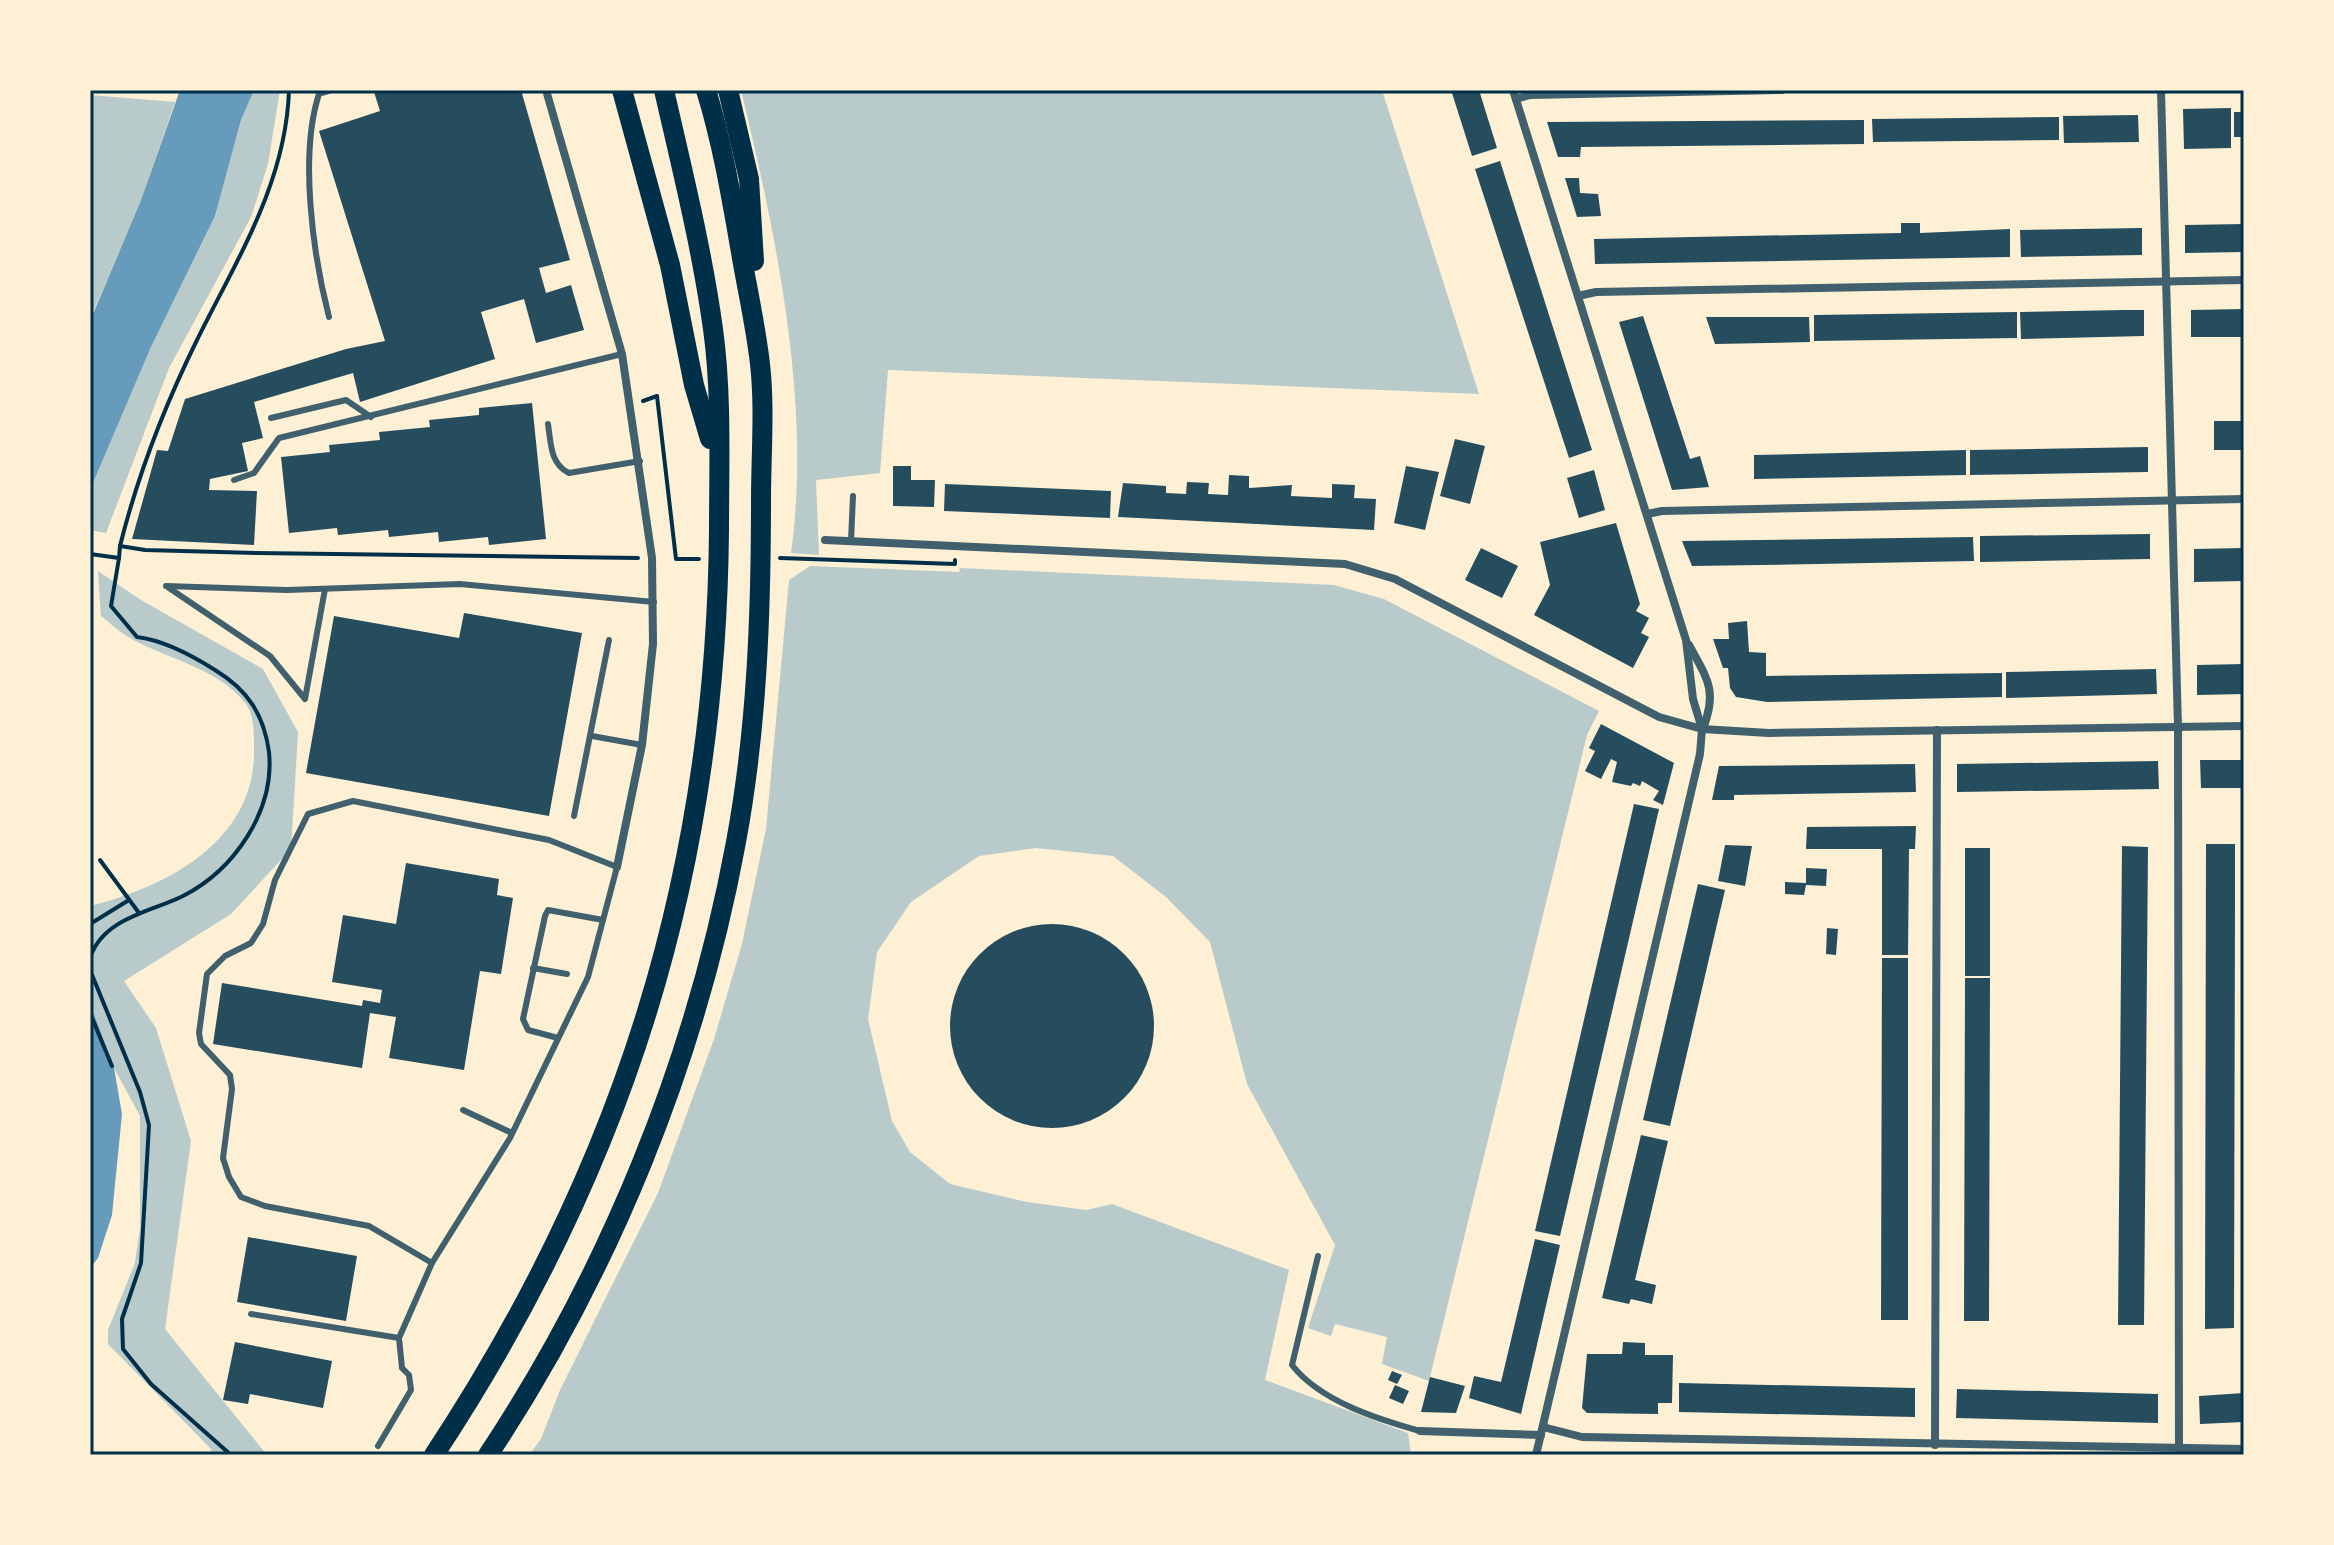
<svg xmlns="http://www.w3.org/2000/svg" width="2334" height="1545" viewBox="0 0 2334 1545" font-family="Inter,sans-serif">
<rect width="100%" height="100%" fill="#fdf0d5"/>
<g fill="#b9caca">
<path d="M254 90H280L268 164 251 217 169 368 106 533 90 530V490L151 347 215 216 241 120Z"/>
<path d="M741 90H1382L1479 394 888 370 880 473 816 480 819 555 791 553C812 404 776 235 741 90Z"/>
<path d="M90 95 175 102 141 200 94 310 90 309Z"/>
<path d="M810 566 959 572 960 568 1334 585 1384 599 1599 711 1587 735 1429 1381 1382 1364 1387 1337 1335 1324 1331 1336 1308 1328 1335 1245 1247 1084 1210 942 1166 897 1113 856 1036 848 979 856 911 902 877 952 868 1019 892 1121 910 1152 950 1184 1027 1202 1086 1210 1112 1204 1289 1270 1265 1380 1408 1433 1411 1455H529L541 1439 560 1390 658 1193 714 1039 742 944 766 829 789 580Z"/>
<path d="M98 571 141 600 263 669 298 732 291 849 231 914 124 981 156 1028 191 1141 165 1329 267 1455H212L211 1449 108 1344V1330L135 1263 140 1228V1116L114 1068 90 1003V906C166 887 254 842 254 752 254 738 255 716 246 704 217 666 163 659 125 635 117 630 109 622 101 616Z"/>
</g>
<g fill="#669bbc">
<path d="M180 90H254L241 120 215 216 151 347 90 490V321L141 200Z"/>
<path d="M90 1003 114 1068 122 1114 112 1215 98 1258 90 1268Z"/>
</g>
<g fill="#264d5e">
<path d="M381 90H521L570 260 539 268 546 293 571 285 584 330 536 343 524 299 481 312 495 359 360 402 353 373 254 402 263 438 242 443 248 471 210 479 209 490 257 491 254 545 132 539 157 450 168 451 185 399 346 349 385 341 319 131 380 111 374 92Z"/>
<path d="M1451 90H1479L1497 148 1472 156Z"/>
<path d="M2231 108V148L2184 149 2183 109Z"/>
<rect x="2234" y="112" width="10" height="25"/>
<path d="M2138 115 2139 142 2064 143 2063 116Z"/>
<path d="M2059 117V140L1873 142 1872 119Z"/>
<path d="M1864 120V144L1581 147 1580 157H1558L1547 122Z"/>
<path d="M1500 161 1592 450 1569 458 1475 169Z"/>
<path d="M1565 178H1579L1580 193 1598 194 1601 216 1577 217Z"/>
<path d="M1901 223H1920V233L2010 229V257L1595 264 1594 239 1901 233Z"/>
<path d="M2244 224V252L2185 253V225Z"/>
<path d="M2142 228V255L2021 257 2020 230Z"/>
<path d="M2244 309V337H2191V310Z"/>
<path d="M2123 310H2144V336L2021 339 2020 312Z"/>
<path d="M2017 312V338L1814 341V315Z"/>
<path d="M1643 316 1690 459 1700 456 1709 487 1672 490 1619 322Z"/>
<path d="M1706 317H1809L1810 342 1715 344Z"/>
<path d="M532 403 546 539 489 545 488 537 439 542 438 532 389 537 388 530 338 535 337 528 289 533 281 457 330 452 329 445 380 440 379 432 430 427 429 420 479 415V408Z"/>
<rect x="2214" y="421" width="30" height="29"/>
<path d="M1455 439 1485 446 1470 504 1440 496Z"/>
<path d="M2148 447V472L1970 475V450Z"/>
<path d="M1966 450V475L1754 479V455Z"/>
<path d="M893 466H911V480H935L934 507 893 506Z"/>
<path d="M1406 466 1439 472 1425 530 1394 523Z"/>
<path d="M1594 470 1605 510 1579 518 1567 478Z"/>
<path d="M1229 475 1249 476V488L1292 485 1291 496 1332 498V484L1355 485 1354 498 1376 499 1374 530 1118 517 1123 483 1166 486V493L1186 494 1187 482 1209 483 1208 494 1228 495Z"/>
<path d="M945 484 1111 491 1110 518 944 511Z"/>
<path d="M1616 523 1640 604 1636 611 1649 618 1641 633 1649 637 1633 668 1534 615 1550 585 1540 542Z"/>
<path d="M2150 534V559L1980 562V536Z"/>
<path d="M1973 537 1974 561 1761 565 1692 566 1682 541Z"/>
<path d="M1481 548 1518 566 1502 598 1465 580Z"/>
<path d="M2244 548V581L2194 582V549Z"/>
<path d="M464 613 582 633 549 816 306 773 334 616 459 638Z"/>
<path d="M1747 621 1749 652 1766 653V676L2002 673V697L1767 702 1736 697 1730 688 1728 668H1723L1713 639H1729L1728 623Z"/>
<path d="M2244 664V694L2197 695V665Z"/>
<path d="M2156 669 2157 694 2006 698V672Z"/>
<path d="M1601 724 1674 763 1663 805 1653 800 1659 791 1642 781 1640 786 1633 783 1631 786 1612 782 1617 762 1611 759 1601 779 1585 771 1595 751 1589 748Z"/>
<path d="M2200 760H2244V788H2201Z"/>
<path d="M2158 761 2159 789 1957 792V764Z"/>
<path d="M1915 764 1916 792 1734 795V800H1712L1719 766Z"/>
<path d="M1634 804 1659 809 1560 1236 1535 1231Z"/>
<path d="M1916 826 1915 849H1909L1908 955H1882V849H1806L1807 827Z"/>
<path d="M2206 844H2235V899L2234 1328 2205 1329Z"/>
<path d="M1725 845 1752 846 1745 886 1718 881Z"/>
<path d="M2122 846 2148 847 2144 1325H2118Z"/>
<rect x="1965" y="848" width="25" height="128"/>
<path d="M406 863 499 879 497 895 513 898 501 974 480 971 464 1070 389 1058 396 1017 370 1013 362 1068 213 1044 222 983 362 1006 363 1000 380 1003 382 990 332 982 343 915 396 924Z"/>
<path d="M1806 868 1827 869 1826 886 1806 885 1804 895 1785 894V882L1806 883Z"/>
<path d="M1698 884 1725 890 1670 1126 1643 1120Z"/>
<circle cx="1052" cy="1026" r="102"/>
<path d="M1827 928 1838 929 1836 955 1826 954Z"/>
<path d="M1882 958H1908V1320H1881Z"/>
<path d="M1965 978H1990L1989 1321H1964Z"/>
<path d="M1641 1135 1668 1141 1635 1280 1656 1285 1654 1295 1652 1304 1631 1299 1629 1304 1602 1298Z"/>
<path d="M248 1237 357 1256 346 1321 237 1302Z"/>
<path d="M1535 1239 1560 1245 1521 1414 1469 1398 1474 1376 1501 1382Z"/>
<path d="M235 1342 332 1361 323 1408 250 1394 248 1404 223 1400Z"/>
<path d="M1623 1342 1645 1343V1355H1673L1672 1403H1658V1414L1587 1413 1582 1408 1587 1354H1622Z"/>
<path d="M1392 1371 1402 1375 1397 1384 1388 1380Z"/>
<path d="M1430 1377 1465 1386 1456 1413 1421 1412Z"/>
<path d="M1679 1383 1915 1388V1417L1679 1412Z"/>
<path d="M1395 1385 1409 1391 1403 1404 1389 1398Z"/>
<path d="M1957 1389 2158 1394V1423L1956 1418Z"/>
<path d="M2244 1393V1422L2200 1424 2199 1396Z"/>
</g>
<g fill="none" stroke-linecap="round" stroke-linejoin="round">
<g stroke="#003049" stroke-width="4">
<path d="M289 90C286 183 237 259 197 340 164 407 138 474 120 546L145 550 256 553 638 558"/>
<path d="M643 401 657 396 676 559H699"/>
<path d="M90 554 119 558 120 546"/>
<path d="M780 558 955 564V560"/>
<path d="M100 860 139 913"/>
<path d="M90 924 129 900"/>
<path d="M90 958C103 918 151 912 183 896 234 870 275 811 269 752 264 715 248 690 215 670 193 656 162 640 137 637L111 606 119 558"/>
<path d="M90 970 140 1092 149 1125 141 1263 122 1319 123 1349 151 1384 231 1455"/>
<path d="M90 1013 112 1066"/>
</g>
<g stroke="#3f606c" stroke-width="6">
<path d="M329 317C313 255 299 155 319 94L332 90"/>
<path d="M271 418 346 400 371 417"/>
<path d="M548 424C551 443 550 464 569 473L640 461"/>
<path d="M234 480 254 473 279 438 622 354"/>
<path d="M851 541 853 496"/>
<path d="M166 586 287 590 460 584 654 602"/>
<path d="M169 588 270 656 305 699 325 589"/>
<path d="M592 736 642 745"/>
<path d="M353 801 549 840 617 867 588 977 510 1138 432 1263 369 1226 265 1206 241 1197 229 1177 223 1158 232 1089 230 1075 201 1044 199 1033 207 974 225 956 251 943 263 924 275 880 308 814Z"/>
<path d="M574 816 609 640"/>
<path d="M533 968 567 974"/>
<path d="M558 1038 528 1030 523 1019 545 916 548 910 603 920"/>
<path d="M463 1110 512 1133"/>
<path d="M1318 1256 1292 1365C1320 1401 1377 1419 1420 1431"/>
<path d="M251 1314 399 1338"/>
<path d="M378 1446 411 1390 409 1375 402 1368 399 1338 432 1263"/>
</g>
<g stroke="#3f606c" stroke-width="8">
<path d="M546 90 622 354 652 558 653 644 642 745 617 867"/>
<path d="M1513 90 1686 640 1693 699 1702 729 1700 754 1536 1455"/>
<path d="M2161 90 2178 727 2179 1449"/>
<path d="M1516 99 1530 95 1782 90"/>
<path d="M1578 296 1596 292 2244 280"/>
<path d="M1647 514 1662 511 2244 499"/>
<path d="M825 540 1345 564 1395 579 1659 717 1702 729 1769 733 2244 726"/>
<path d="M1689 645C1707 678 1718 691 1703 728"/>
<path d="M1543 1427 1582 1437 2244 1449"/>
<path d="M1420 1431 1541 1435"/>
<path d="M1935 1445 1937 730"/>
</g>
<g stroke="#003049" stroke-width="20">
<path d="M622 90 670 265 694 385 710 439"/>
<path d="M728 90 749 179 754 261"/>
<path d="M434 1455C623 1169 716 874 719 530 719 464 722 394 713 329 702 249 682 169 664 90"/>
<path d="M488 1455C610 1271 696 1059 736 842 757 729 761 614 761 500 761 455 765 408 760 364 756 328 748 293 742 258 732 201 723 145 706 90"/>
</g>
</g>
<rect width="2334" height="1545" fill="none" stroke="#fdf0d5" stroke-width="184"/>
<rect x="92" y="92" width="2150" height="1361" fill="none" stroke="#003049" stroke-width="3"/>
</svg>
